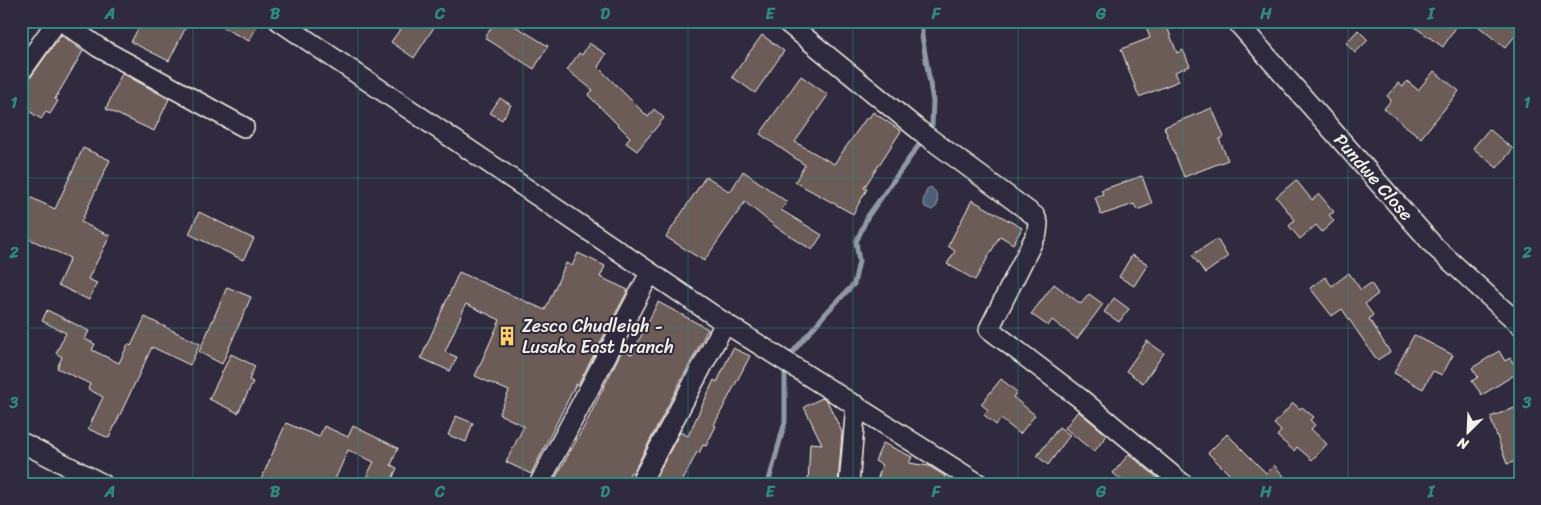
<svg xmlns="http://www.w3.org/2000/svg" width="1541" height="505" viewBox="0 0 1541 505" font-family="Sriracha,sans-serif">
<rect width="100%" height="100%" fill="#2f2a3d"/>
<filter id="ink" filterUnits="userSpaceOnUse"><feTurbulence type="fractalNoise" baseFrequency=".02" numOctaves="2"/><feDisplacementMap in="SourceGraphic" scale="10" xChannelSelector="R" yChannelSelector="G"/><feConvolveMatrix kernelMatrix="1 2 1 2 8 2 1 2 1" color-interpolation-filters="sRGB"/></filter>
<g filter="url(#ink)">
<path fill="#4f5e78" stroke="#9199a5" d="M931 187C938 193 938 198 937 206L932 210 925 207 923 201 927 189Z"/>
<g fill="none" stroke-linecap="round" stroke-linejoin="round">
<g stroke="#9199a5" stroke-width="5">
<path d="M922 21V36L933 101 932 125"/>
<path d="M791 354 826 313 854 284 859 261 856 242 868 216 921 142"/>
<path d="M768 484 785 422V367"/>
</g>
</g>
<g fill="#6c5b59" stroke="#f4f1e8">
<path d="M142 21H189L169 61 131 42Z"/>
<path d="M210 21H260L249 41Z"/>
<path d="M406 21H438L414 58 391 42Z"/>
<path d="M495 21H507L548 46 534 69 485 38Z"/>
<path d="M1144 21H1165L1177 53 1183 50 1190 66 1175 72 1179 81 1139 97 1121 49 1150 38Z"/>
<path d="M1406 21H1460L1443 47Z"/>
<path d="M1472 21H1520V30L1505 48Z"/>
<path d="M1358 30 1368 40 1355 53 1346 43Z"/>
<path d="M61 35 83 51 55 99 58 101 50 114 46 112 41 119 21 106V83L30 78Z"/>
<path d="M762 35 784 51 755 93 732 77Z"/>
<path d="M589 43 606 54 598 67 648 117 654 109 664 118 637 151 626 143 630 137 588 95 593 90 567 70 579 53 582 55Z"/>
<path d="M1434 71 1459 91 1421 138 1384 109 1391 100 1387 96 1398 83 1403 87 1407 81 1418 90Z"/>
<path d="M122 73 169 99 154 131 106 109Z"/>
<path d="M801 76 828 95 795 142 834 164 867 117 869 118 873 112 901 131 864 188 867 189 853 214 795 182 805 165 760 134Z"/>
<path d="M500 98 511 105 502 120 490 113Z"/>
<path d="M1212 108 1224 137 1219 139 1228 160 1184 177 1164 127Z"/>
<path d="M1489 129 1513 149 1497 168 1473 148Z"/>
<path d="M83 148 110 160 81 222 110 236 88 279 97 283 89 300 58 285 70 258 21 235V193L55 209Z"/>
<path d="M743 171 787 202 781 210 822 235 812 250 776 227 745 202 704 261 666 237 706 176 730 192Z"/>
<path d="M1142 176 1152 204 1137 210 1134 204 1101 215 1095 197 1103 194 1101 190Z"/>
<path d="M1296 180 1312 200 1319 194 1334 212 1329 215 1334 221 1322 232 1316 225 1300 239 1289 226 1295 220 1276 197Z"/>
<path d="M972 200 1022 228 1013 244 1000 236 975 280 947 264 955 251 948 246Z"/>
<path d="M199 212 254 239 243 260 189 234Z"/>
<path d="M1217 239 1228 257 1205 273 1192 255Z"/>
<path d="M578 253 605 266 600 277 628 290 578 385 576 384 531 474 506 462 524 426 499 414 509 391 475 376 500 320 466 304 445 352 457 357 450 371 421 358 459 272 545 310 566 263 572 266Z"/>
<path d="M1132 255 1148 264 1134 286 1119 277Z"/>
<path d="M1349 273 1361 290 1371 283 1378 294 1365 304 1373 315 1369 319 1390 352 1377 360 1342 309 1332 316 1310 288 1325 277 1332 286Z"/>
<path d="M1054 284 1081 304 1089 294 1103 304 1077 339 1052 320 1048 326 1031 314Z"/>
<path d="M227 287 251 297 222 364 199 352Z"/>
<path d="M1114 298 1129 309 1119 322 1104 312Z"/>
<path d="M658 302 708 329 633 473 631 472 625 484H552L585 425 622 350 632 354Z"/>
<path d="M47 310 89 331 85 339 95 344 92 350 119 363 128 344 131 346 145 317 200 344 190 365 152 347 109 438 88 429 103 397 88 389 90 384 57 368 62 357 56 353 66 333 42 321Z"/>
<path d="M1414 335 1453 355 1442 375 1433 371 1423 389 1394 373Z"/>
<path d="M1147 341 1164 353 1143 383 1126 371Z"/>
<path d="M733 348 750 356 714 425 716 426 706 446 703 445 699 453 697 452 681 484H666L655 479 680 432 688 436 714 380 717 382Z"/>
<path d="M1499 351 1505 361 1510 358 1519 372 1482 395 1472 381 1478 377 1472 368Z"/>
<path d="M231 354 255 366 249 380 253 382 238 413 209 399Z"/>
<path d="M1001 379 1017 392 1013 397 1035 415 1020 434 1001 419 996 425 984 415 988 410 981 404Z"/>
<path d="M822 398 827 401 842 432 838 484H808L810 443 822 444 804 407Z"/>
<path d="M1293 403 1300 409 1302 407 1314 417 1310 420 1315 425 1311 429 1327 444 1312 460 1297 447 1294 451 1277 436 1281 431 1274 424Z"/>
<path d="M1520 406V460L1507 464 1490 417Z"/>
<path d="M1078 411 1107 435 1094 452 1065 428Z"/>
<path d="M456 416 473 423 466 442 448 435Z"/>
<path d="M286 423 319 437 324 426 348 437 353 426 398 448 391 465 397 468 390 484H384L367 475 374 462 348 450 333 484H259Z"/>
<path d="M1059 427 1070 435 1048 465 1037 456Z"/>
<path d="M1227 434 1266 473 1274 465 1291 484H1239L1208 453Z"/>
<path d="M883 443 912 457 909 463 929 466 945 476 944 484H876L882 465 875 461Z"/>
<path d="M1129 454 1165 484H1126L1113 473Z"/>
</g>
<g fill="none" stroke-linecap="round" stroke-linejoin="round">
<defs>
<g id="minor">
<path d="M61 21 98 47 244 127"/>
<path d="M279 21 725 323 979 484"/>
<path d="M785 21 925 135 1035 216 1038 223 1037 233 989 329 1081 399 1183 484"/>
<path id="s1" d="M1236 21 1435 247 1520 325"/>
<path d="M21 72 57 21"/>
<path d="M21 442 103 484"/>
<path d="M539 484 650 273"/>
<path d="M640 484 725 323"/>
<path d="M849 484 856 405"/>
</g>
</defs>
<use href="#minor" stroke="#f4f1e8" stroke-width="22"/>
<use href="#minor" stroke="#2f2a3d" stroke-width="19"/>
</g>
</g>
<path fill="none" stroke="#318880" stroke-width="1" stroke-opacity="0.55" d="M193 21V484M358 21V484M523 21V484M688 21V484M853 21V484M1018 21V484M1183 21V484M1348 21V484M21 178H1520M21 328H1520"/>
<defs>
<symbol id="building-bare" viewBox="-9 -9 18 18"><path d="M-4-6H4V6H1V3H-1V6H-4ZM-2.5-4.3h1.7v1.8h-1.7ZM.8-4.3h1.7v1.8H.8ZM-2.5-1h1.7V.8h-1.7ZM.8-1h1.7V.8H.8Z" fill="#ffd166" stroke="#2f2a3d" stroke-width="2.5" paint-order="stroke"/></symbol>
</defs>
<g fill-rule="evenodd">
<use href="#building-bare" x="493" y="322" width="28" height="28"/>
</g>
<g text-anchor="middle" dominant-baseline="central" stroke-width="4" stroke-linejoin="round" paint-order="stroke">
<g font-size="18" fill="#f4f1e8" stroke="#2f2a3d">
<text stroke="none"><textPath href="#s1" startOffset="208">Pundwe Close</textPath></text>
</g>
<g font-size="18" fill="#f4f1e8" stroke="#2f2a3d" text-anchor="start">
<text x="522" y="326">Zesco Chudleigh -<tspan x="522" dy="21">Lusaka East branch</tspan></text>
</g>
</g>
<rect width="1541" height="505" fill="none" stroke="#2f2a3d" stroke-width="55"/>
<g transform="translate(1468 432) rotate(204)" stroke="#2f2a3d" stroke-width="4" paint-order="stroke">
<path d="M0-4L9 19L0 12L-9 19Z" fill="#f4f1e8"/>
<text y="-8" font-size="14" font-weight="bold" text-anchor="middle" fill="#f4f1e8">N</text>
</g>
<rect x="28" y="28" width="1486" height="450" fill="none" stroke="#318880" stroke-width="2"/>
<g font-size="16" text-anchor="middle" font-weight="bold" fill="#318880">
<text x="110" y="19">A</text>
<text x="275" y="19">B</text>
<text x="440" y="19">C</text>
<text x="605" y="19">D</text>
<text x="770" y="19">E</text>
<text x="936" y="19">F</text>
<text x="1101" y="19">G</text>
<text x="1266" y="19">H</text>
<text x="1431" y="19">I</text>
<text x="14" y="108">1</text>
<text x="1527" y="108">1</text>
<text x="14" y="258">2</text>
<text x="1527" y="258">2</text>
<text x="14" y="408">3</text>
<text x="1527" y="408">3</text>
<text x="110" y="497">A</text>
<text x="275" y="497">B</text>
<text x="440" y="497">C</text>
<text x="605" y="497">D</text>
<text x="770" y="497">E</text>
<text x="936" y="497">F</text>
<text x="1101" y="497">G</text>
<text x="1266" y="497">H</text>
<text x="1431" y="497">I</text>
</g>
</svg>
